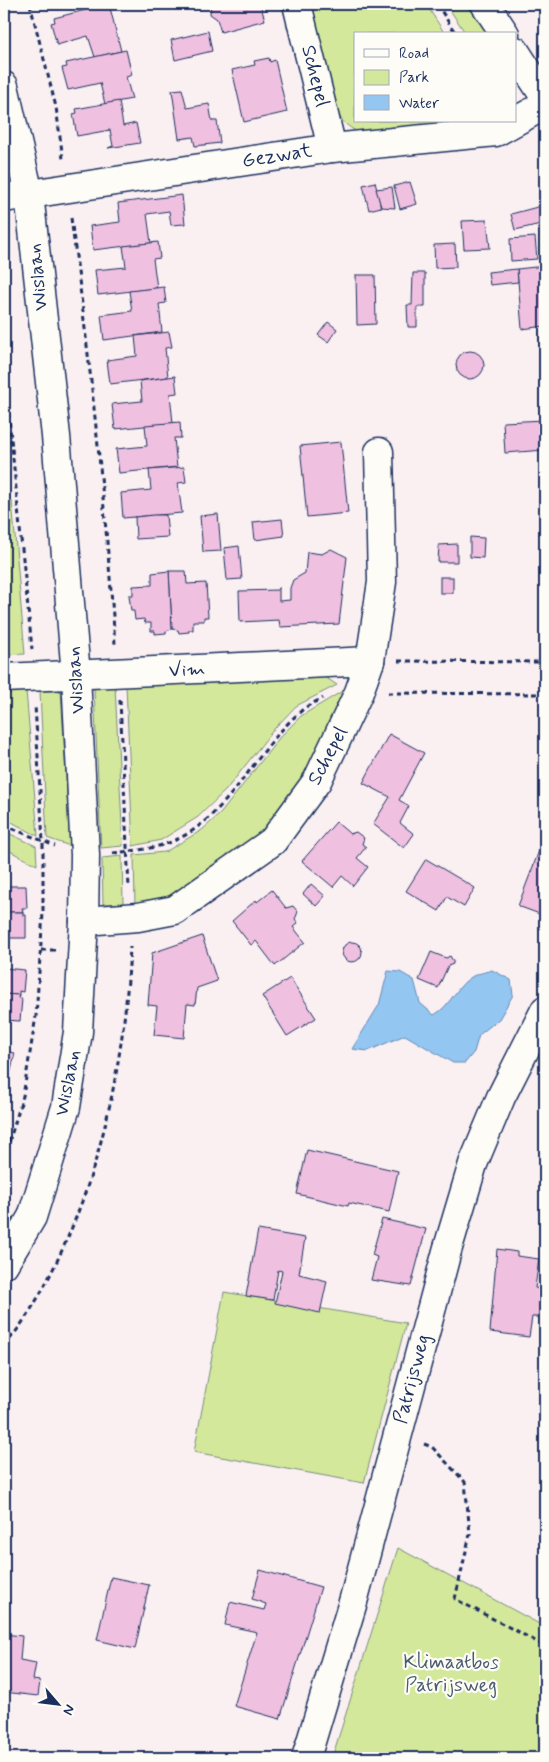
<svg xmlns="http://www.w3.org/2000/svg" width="549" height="1762" viewBox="0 0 549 1762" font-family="Mynerve,sans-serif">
<rect width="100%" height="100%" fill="#faf0f2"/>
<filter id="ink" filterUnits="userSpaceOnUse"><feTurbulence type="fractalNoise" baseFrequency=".02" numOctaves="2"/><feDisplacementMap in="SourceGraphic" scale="10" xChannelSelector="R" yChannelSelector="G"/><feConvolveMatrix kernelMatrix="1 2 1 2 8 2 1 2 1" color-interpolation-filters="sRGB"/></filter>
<g filter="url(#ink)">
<g fill="#d4e89c" stroke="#788c7d">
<path d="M311 4H426L445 34H355V121H490L360 133C348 127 342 123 337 111Z"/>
<path d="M446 4H467L487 34H466Z"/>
<path d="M12 500 25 654 4 655V501Z"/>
<path d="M314 676 325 677 337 685 296 706 274 729 226 790 198 817 161 840 133 846 126 685Z"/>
<path d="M115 686 123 846 101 848 94 688Z"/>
<path d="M26 690 38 836 4 818V691Z"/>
<path d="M40 691H61L70 846 47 838Z"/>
<path d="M341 692 343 709 321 752 277 815 246 847 192 886 163 898 135 906 134 855 165 852 202 830 221 813 280 737 301 716Z"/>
<path d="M4 831 36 846 37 865 4 848Z"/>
<path d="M122 856 123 904H103L102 858Z"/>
<path d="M224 1292 406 1323 364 1483 194 1452Z"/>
<path d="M398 1548 545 1627V1758H332Z"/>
</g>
<path fill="#93c6f0" stroke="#638ab6" d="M492 970 511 980 513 995 499 1019 479 1035 474 1052 465 1063H453L405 1035 368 1051 352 1049 379 1005 388 971 400 972 414 980 420 1003 434 1015C451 1006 457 984 473 976 479 973 486 972 492 970Z"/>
<g fill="#f0c0e0" stroke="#1b2f5e">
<path d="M80 4H108L82 10Z"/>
<path d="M109 4 121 51 95 57 88 36 57 45 51 23 55 22 54 18Z"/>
<path d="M211 4H260L265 20 221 32 217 19 210 14Z"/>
<path d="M208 31 212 51 175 60 171 40Z"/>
<path d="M126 50 132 75 126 77 132 99 105 104 100 83 68 90 62 68 67 67 66 63Z"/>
<path d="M269 58 270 62 275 60 287 112 244 122 232 70 255 65 254 61Z"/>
<path d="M182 89 187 108 209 104 212 121H217L220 143 195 146 193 137 179 139 172 90Z"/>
<path d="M119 101 123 126 136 123 140 143 108 148 113 146 110 130 77 136 73 114 77 113 76 109Z"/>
<path d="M375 182 381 207 369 210 363 185Z"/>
<path d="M410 182 417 204 400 209 394 186Z"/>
<path d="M392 187 395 208 381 207 376 189Z"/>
<path d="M182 195 185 224 171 225 169 211 147 214 151 243 93 250 90 226 120 222 118 203Z"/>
<path d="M545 205V223L515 230 511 214Z"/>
<path d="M487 220 490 248 464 249 462 221Z"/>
<path d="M535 237 537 259 511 261 510 239Z"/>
<path d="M158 242 160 258 153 259 157 288 98 295 95 270 126 267 123 246Z"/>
<path d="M455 244 456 267 435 268 434 245Z"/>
<path d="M545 266V326L522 329 517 269Z"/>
<path d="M517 269 518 282 490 285 488 272Z"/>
<path d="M413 273H425V307H417V327H408L407 305H412Z"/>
<path d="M356 275H375L376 324 357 325Z"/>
<path d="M164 287 166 303 159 304 162 332 104 340 101 315 132 311 129 291Z"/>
<path d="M328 322 337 329 328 342 318 335Z"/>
<path d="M169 332 172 347 165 348 168 377 110 384 107 360 137 356 135 336Z"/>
<circle cx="470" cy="365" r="14"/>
<path d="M175 376 177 393 170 394 173 423 115 429 112 404 142 401 140 381Z"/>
<path d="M545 420V450L505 453 503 422Z"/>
<path d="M180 422 181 438H174L177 467 119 473 116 449 147 446 145 425Z"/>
<path d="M341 442 348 513 307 517 300 446Z"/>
<path d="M184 467 186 482 178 483 182 513 123 518 121 493 151 490 149 470Z"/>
<path d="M218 514 221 551 203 552 200 516Z"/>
<path d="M153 515H166L168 537 136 539 135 517Z"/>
<path d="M282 519 284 536 255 540 253 522Z"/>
<path d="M470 537 484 538 483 558 470 557Z"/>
<path d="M457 544V562H438L439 545Z"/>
<path d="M239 546 242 579 227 580 224 548Z"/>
<path d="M331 549 347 557 339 624 280 627 279 620 240 622 239 591 278 590 279 587V601L290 600V588L293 580 305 573 307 552 322 554Z"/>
<path d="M169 571H186L187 584 206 583 208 617H204V621H193V630H189V632L179 633 178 630 172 629Z"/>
<path d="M169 571 172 629 166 631V633L155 634V631H151V623H145L144 619 135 620 134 611H131L129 595H133V586L152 585V573Z"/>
<rect x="440" y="577" width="13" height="16"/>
<path d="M389 734 424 753 399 800 409 806 400 823 414 834 404 848 373 824 390 797 363 783Z"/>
<path d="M336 822 350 834 356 832 364 838 362 844 366 847 357 858 368 867 353 886 342 876 333 887 302 861Z"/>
<path d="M545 835V916L518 906Z"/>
<path d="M426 859 475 888 464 907 447 897 439 911 406 891Z"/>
<path d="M311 884 325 896 316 906 303 894Z"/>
<path d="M4 886H26L27 908H22L23 912H4Z"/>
<path d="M272 890 286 908 293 906 298 912 295 919 298 923 293 927 305 942 275 966 256 941 251 945 232 921 256 900 257 902Z"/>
<path d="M4 912H23V915H26V938H4Z"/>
<path d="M202 936 217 981 197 988 195 1005 187 1004 184 1038 154 1035 157 1006 148 1005 152 953Z"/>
<circle cx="352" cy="952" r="10"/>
<path d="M431 952 446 958 450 956 453 961V964L448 966 438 988 419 980Z"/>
<path d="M4 968 25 970 23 992 19 991V995L4 994Z"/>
<path d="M290 978 316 1018 287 1036 262 996Z"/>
<path d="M4 994 19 995 18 998 22 999 20 1021 4 1020Z"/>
<path d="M4 1051 15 1053 10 1075 7 1074 6 1078 4 1077Z"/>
<path d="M4 1077 6 1078 5 1081 9 1082 5 1104Z"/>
<path d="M307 1150 398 1171 389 1212 349 1203 348 1206 297 1194Z"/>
<path d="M382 1219 426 1229 411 1286 371 1280 377 1257 372 1255Z"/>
<path d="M258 1230 305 1238 299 1274 327 1281 320 1313 275 1303 282 1271 278 1270 273 1300 246 1296Z"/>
<path d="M497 1249 517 1252V1256L539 1259 535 1288 544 1289 540 1317H532L529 1337 490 1332Z"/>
<path d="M260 1570 321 1587 280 1719 234 1706 257 1632 225 1625 230 1602 264 1610 266 1604 252 1599Z"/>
<path d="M111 1577 149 1585 135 1649 97 1640Z"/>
<path d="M4 1634 22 1636 20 1660 36 1663 33 1680 40 1681 38 1696 4 1692Z"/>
<path d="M4 1719 11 1721 4 1755Z"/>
</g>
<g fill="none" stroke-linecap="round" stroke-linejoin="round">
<defs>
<g id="minor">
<path d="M297 4 332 148"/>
<path d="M485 4 505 34"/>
<path d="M515 51 545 97"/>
<path d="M4 86 29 194 56 436 76 675 85 855 84 921 78 1032 66 1107 32 1217 4 1264"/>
<path d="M4 198 332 148 496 132 545 105"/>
<path d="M4 678 370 661"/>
<path d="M84 921 138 917 175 910 273 841 317 781 359 692 370 661 382 582 379 452"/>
<path d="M306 1758 353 1602 447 1251 473 1164 501 1097 545 1010"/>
</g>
</defs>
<use href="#minor" stroke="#1b2f5e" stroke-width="31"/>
<g stroke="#1b2f5e" stroke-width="3" stroke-dasharray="5 4" stroke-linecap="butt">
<path d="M30 4 56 107 63 159"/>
<path d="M437 4 456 34"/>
<path d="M71 218C90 360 105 501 115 644"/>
<path d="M4 368 32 649"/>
<path d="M398 661 545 662"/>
<path d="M388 693 545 694"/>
<path d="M120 700 129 888"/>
<path d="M4 825 55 846"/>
<path d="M113 853C129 851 146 850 162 845 225 827 253 752 300 712 306 706 315 702 323 698"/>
<path d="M41 950H55"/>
<path d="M4 1159 23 1096 36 1016 43 913V842L35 705"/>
<path d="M4 1346C27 1320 43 1290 58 1259 104 1162 125 1054 130 947"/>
<path d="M424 1444 432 1447 465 1482 470 1534 455 1599 545 1646"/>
</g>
<use href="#minor" stroke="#fdfcf7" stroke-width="28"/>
</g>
</g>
<g text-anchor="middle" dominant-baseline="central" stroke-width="4.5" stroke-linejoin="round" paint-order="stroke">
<g font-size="20" fill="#1b2f5e" stroke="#fdfcf7">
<text transform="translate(315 76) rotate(76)">Schepel</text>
<text transform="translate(277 156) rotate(-9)">Gezwat</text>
<text transform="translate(38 277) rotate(-96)">Wislaan</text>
<text transform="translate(187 670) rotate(-3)">Vim</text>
<text transform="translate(76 680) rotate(-94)">Wislaan</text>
<text transform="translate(328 756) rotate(-62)">Schepel</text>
<text transform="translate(68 1083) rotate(-79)">Wislaan</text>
<text transform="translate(412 1379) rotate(-75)">Patrijsweg</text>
</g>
<g font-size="20" fill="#495d6e" stroke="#fdfcf7">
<text x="451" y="1662">Klimaatbos<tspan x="451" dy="23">Patrijsweg</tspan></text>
</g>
</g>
<rect width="549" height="1762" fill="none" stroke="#fdfcf7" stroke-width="20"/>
<rect x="10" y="10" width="529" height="1742" fill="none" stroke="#1b2f5e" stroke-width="2" filter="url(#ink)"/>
<rect x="354" y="32" width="162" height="90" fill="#fdfcf7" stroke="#a3aaba"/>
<rect x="364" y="49" width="25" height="8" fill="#fdfcf7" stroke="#a3aaba"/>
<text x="399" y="58" font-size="15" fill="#1b2f5e">Road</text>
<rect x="364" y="70" width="25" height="15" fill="#d4e89c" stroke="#a3aaba"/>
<text x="399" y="82" font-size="15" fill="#1b2f5e">Park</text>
<rect x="364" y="95" width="25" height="15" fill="#93c6f0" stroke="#a3aaba"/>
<text x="399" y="108" font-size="15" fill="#1b2f5e">Water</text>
<g transform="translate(58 1704) rotate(118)" stroke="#fdfcf7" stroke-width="4" paint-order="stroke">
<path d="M0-4L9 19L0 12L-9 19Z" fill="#1b2f5e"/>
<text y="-8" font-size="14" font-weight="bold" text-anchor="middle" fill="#1b2f5e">N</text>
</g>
</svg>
